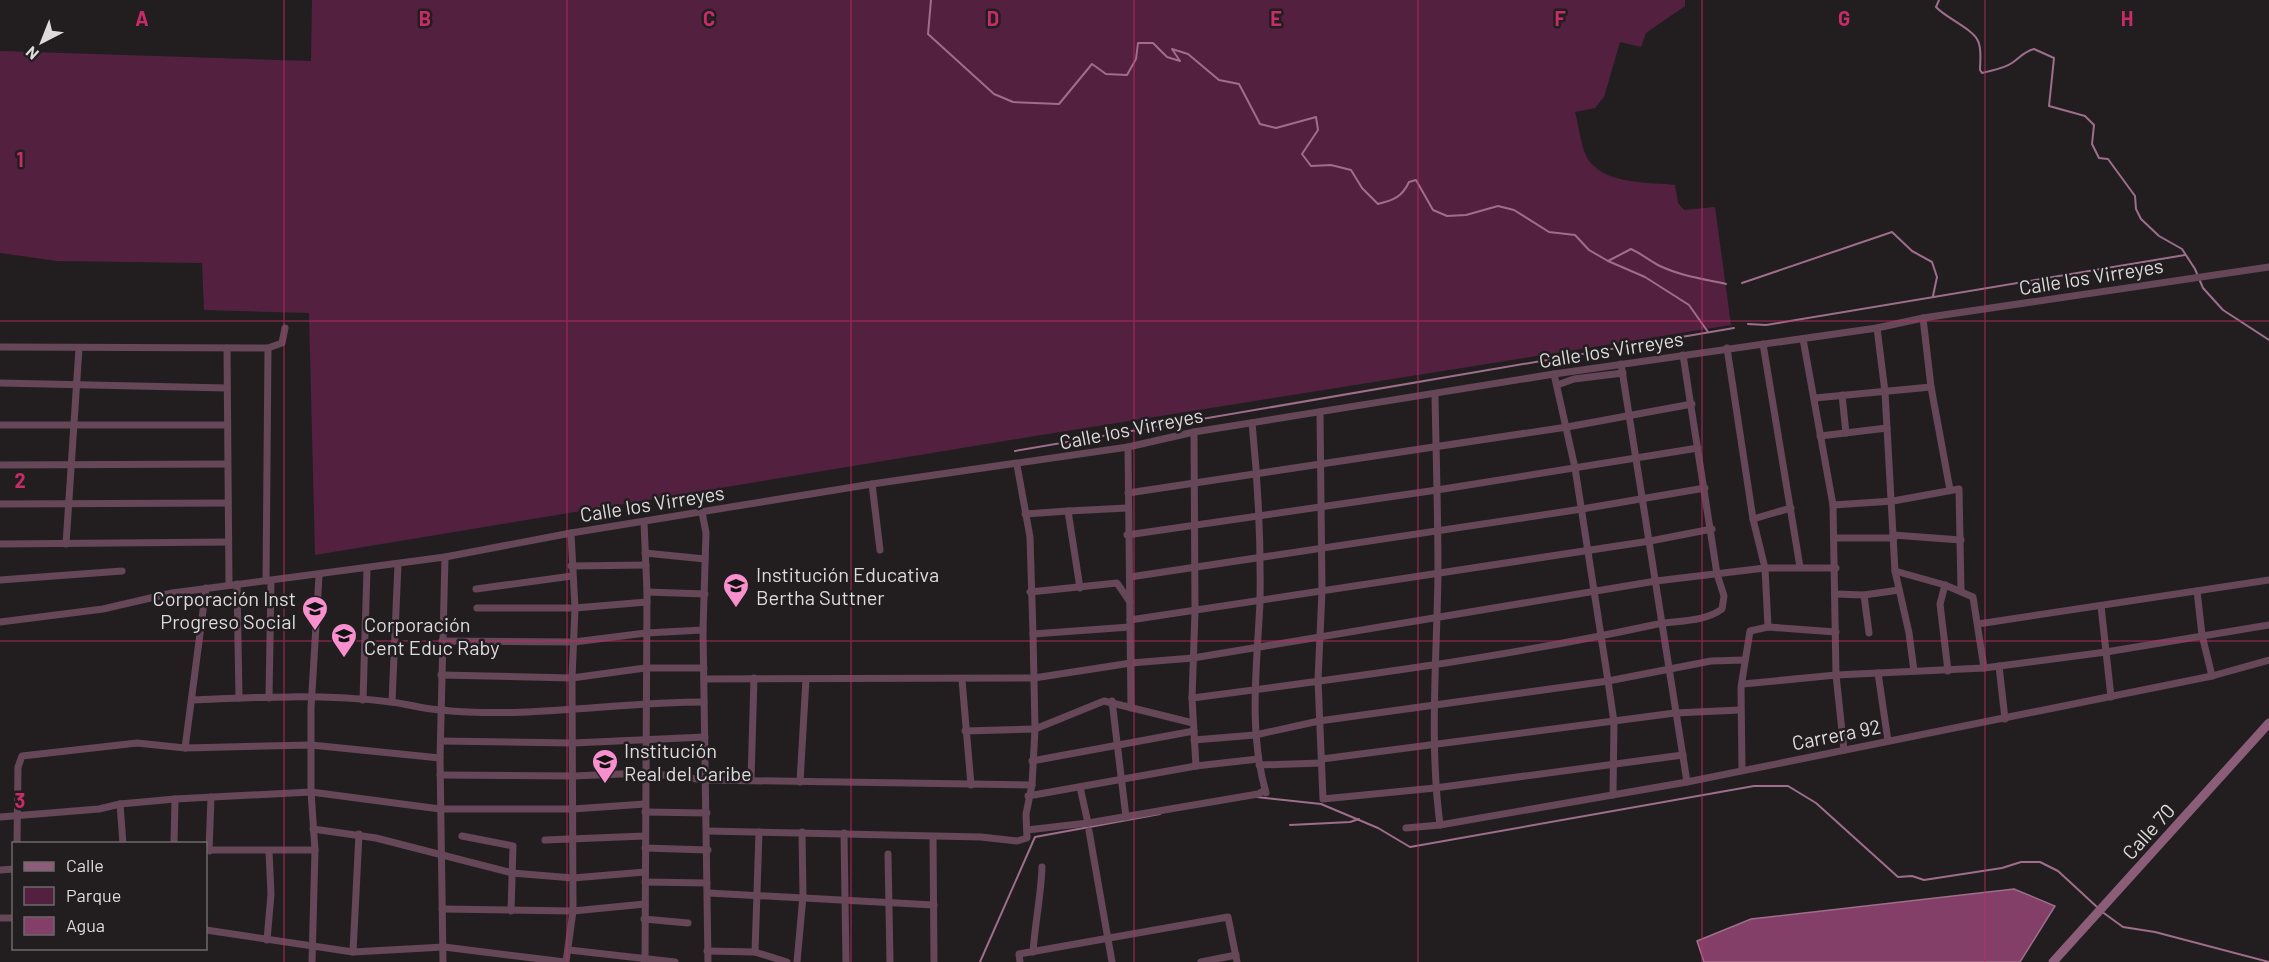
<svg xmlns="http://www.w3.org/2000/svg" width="2269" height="962" viewBox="0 0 2269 962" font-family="Barlow,sans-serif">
<rect width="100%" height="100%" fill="#221e20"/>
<path fill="#53213f" d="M312 0H1685V6L1646 33 1641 47 1620 42 1604 97 1595 108 1575 112C1579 126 1581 151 1590 162 1609 185 1649 182 1675 185L1678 203 1684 210 1715 207 1731 325 1035 436 315 555 309 313 204 310 202 263 57 261 0 253V51L311 61Z"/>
<path fill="#833f68" stroke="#9e6e8b" stroke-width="1.5" d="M2014 889 2055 906 2020 962H1704L1697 941 1751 919Z"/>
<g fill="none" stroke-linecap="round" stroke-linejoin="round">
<g stroke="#9e6e8b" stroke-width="2">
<path d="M931 0 928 34 994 94 1013 102 1059 104 1092 64 1106 74 1127 75 1136 59 1138 43H1153L1167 57 1180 61 1172 49 1188 54 1219 80 1239 84 1260 124 1276 128 1316 117 1318 130 1302 154 1311 166 1331 165 1351 170 1362 188 1378 204C1394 200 1402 197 1409 182L1416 180 1433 210 1447 216 1466 215 1498 206 1514 210 1549 232 1575 235 1589 250 1608 261 1631 249C1642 254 1650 261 1660 266 1681 276 1704 279 1726 284"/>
<path d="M1939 0 1936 7C1946 18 1973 29 1978 41 1982 49 1980 61 1980 70L1982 73C1993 70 2003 69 2012 63 2021 57 2023 52 2034 49L2054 58 2049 106 2085 116 2094 125 2092 144 2099 158 2108 159 2135 196 2136 209 2141 219 2159 236 2182 249 2195 269 2203 288 2223 310 2269 340"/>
<path d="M1608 261 1645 277 1689 305 1708 332"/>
<path d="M1742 283 1892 232 1912 251 1932 262 1937 277 1933 296"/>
<path d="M1748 324 1766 325 2185 255"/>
<path d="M1015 451 1734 328"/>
<path d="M1257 797 1321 804 1378 828 1410 847 1754 786H1788L1816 803 1898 877 1912 876 1924 880 2002 868 2021 862H2040L2058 871 2097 907"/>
<path d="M1290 825 1350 822 1359 819"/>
<path d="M2101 911 2123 927 2155 932 2269 962"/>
<path d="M980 962 1035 837 1160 814"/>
</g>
<g stroke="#654758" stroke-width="7">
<path d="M1923 318 1931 387 1950 490"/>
<path d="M1877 328 1885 392 1895 571 1909 633 1914 671"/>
<path d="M1803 339 1833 505 1836 675 1844 750"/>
<path d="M1763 344 1800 567"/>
<path d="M0 347 268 348 282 343 285 328"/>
<path d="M227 348 229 585"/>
<path d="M1727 348 1753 519 1765 568 1768 627"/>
<path d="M1621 364 1687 782"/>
<path d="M1554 374 1575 468 1608 681 1614 722 1613 795"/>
<path d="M0 383 227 388"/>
<path d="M1557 385 1574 379 1623 373"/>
<path d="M1435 394C1436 454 1438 513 1438 573 1437 657 1429 741 1440 825"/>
<path d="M1842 395 1846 433"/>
<path d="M1815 398 1931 387"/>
<path d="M1320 412 1322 591 1318 680 1323 799 1435 788 1683 755"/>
<path d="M1252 423C1258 482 1261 542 1260 602 1257 666 1248 730 1266 793"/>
<path d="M0 425H227"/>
<path d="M1194 432 1195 612 1192 698 1196 766"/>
<path d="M1820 436 1887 428"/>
<path d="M1128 447 1131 708"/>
<path d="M0 465 227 464"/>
<path d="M872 484 880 550"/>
<path d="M1128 493 1567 427 1692 404"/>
<path d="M0 504 228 503"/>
<path d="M1833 505 1893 501 1959 489 1961 591"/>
<path d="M1068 511 1127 508"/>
<path d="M702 512 706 533 703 630 708 962"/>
<path d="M1025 514 1068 511 1080 588"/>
<path d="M1753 519 1791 508"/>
<path d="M644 522 647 592 645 962"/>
<path d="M1127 535 1437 490 1698 448"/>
<path d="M1893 535 1961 540"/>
<path d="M1836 538H1894"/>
<path d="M0 544 228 542"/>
<path d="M66 544 79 348"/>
<path d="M645 553 705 559"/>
<path d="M571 566 646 565"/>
<path d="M1895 571 1945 585 1973 597 1984 668"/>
<path d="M1130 577 1582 509 1705 488"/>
<path d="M0 580 122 571"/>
<path d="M266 581 268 348"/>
<path d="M237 584 239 698"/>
<path d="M1945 585 1940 604 1948 671"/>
<path d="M476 589 572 576"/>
<path d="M2197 591 2202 635 2212 676"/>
<path d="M647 592 705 594"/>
<path d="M1030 592 1117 583 1130 602"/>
<path d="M1835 594 1864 595 1899 590"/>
<path d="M1864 595 1869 633"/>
<path d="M2101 606 2111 697"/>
<path d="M477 608H575L647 602"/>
<path d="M1130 620 1650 541 1712 529"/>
<path d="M0 622 103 609 172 593 445 557 571 533 872 484 1128 447 1194 432 1554 374 1877 328 1923 318 2269 267"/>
<path d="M1978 624 2269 580"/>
<path d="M1033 634 1130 627"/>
<path d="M442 641 574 642 646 633 703 630"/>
<path d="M1999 666 2005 719"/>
<path d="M1878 673 1888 741"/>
<path d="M441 675 572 678 645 668H704"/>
<path d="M704 679 1034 678 1131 663 1193 658 1656 581 1765 568H1836"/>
<path d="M962 680 971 785"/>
<path d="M1743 684 1836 675 1984 668 2106 652 2269 625"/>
<path d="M269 698 271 581"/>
<path d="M1192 698C1346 678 1501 658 1653 625 1676 620 1703 623 1722 609L1724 596 1717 574 1683 355"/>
<path d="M192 700C258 697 326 694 391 702 408 704 424 709 441 710 529 719 616 702 704 702"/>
<path d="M363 700 367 569"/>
<path d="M1112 701 1126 817"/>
<path d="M392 702 398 564"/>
<path d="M965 731 1035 729 1104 701 1193 723"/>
<path d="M1194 740 1255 735 1319 721 1608 681 1711 661 1745 660"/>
<path d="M441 741 573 743 705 737"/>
<path d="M185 748 206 588"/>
<path d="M1322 759 1675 713 1740 710"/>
<path d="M1032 761 1194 731"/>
<path d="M1259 765 1321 763"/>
<path d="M1742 770 1741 687 1750 631 1768 627 1836 632"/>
<path d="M440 775 573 776 645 773 706 780 1032 785"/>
<path d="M751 780 754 678"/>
<path d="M800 782 806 679"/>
<path d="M1080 787 1088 823"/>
<path d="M1028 796 1196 766 1258 759"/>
<path d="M120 804 123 844"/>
<path d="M645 812 707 813"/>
<path d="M0 817 99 809 120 804 175 799 311 792 440 809H573L645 804"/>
<path d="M1406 828 1440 825 1687 782 2212 676 2269 660"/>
<path d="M313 829 376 838 512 873 573 878 645 872"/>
<path d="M1027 830 1088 823 1258 794 1265 790"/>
<path d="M707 831 981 837 1017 841 1027 838 1026 814 1032 785 1035 729 1033 634 1030 537 1017 465"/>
<path d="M1089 831 1112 962"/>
<path d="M844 833 846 962"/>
<path d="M462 836 513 846 511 911"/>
<path d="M933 837 934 962"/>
<path d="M545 840 645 836"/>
<path d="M17 844 18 767 22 756 137 743 185 748 311 745 440 758"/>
<path d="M174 844 175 799"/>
<path d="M645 848 708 850"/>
<path d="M206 850H315"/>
<path d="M209 851 211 797"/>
<path d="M888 854 890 962"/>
<path d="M0 870 14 869"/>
<path d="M645 882 707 883"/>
<path d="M708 893 934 905"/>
<path d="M442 909 573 911 645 904"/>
<path d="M0 918H14"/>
<path d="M644 919 688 923"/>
<path d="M206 930 353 952 444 947 565 962"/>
<path d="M267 940 271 894 269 851"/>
<path d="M569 950 675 962"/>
<path d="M707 951 755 952 787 962"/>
<path d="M353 952 359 834"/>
<path d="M755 952 759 832"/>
<path d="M1033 952C1035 923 1041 896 1042 867"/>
<path d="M312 962 315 850 311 792V708L319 576"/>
<path d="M443 962 440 758 445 557"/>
<path d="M566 962 573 911 572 678 575 608 571 533"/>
<path d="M797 962 803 896 802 832"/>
<path d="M1020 962 1019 954 1228 917 1237 962"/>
<path d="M1201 962 1236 955"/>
</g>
<path stroke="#8c5d78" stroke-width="9" d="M2053 962 2269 723"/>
</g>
<path fill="none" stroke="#c52c68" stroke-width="1.5" stroke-opacity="0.55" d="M284 0V962M567 0V962M851 0V962M1134 0V962M1418 0V962M1702 0V962M1985 0V962M0 321H2269M0 641H2269"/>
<defs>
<symbol id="school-pin" viewBox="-11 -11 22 30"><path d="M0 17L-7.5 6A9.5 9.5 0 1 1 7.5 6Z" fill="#f790cd" stroke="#221e20"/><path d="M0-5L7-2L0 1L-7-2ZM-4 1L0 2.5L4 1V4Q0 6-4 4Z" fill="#111"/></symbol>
</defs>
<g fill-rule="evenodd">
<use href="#school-pin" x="721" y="571" width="30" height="40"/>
<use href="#school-pin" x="300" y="594" width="30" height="40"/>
<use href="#school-pin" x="329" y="621" width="30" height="40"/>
<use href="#school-pin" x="590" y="747" width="30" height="40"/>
</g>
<g text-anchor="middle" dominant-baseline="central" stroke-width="5" stroke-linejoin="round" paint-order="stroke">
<g font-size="20" fill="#dddbdc" stroke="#221e20">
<text transform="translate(2091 276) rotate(-9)">Calle los Virreyes</text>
<text transform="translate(1611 349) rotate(-9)">Calle los Virreyes</text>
<text transform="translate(1131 428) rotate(-11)">Calle los Virreyes</text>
<text transform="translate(652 503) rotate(-9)">Calle los Virreyes</text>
<text transform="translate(1836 734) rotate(-11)">Carrera 92</text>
<text transform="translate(2148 831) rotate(-48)">Calle 70</text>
</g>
<g font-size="20" fill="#dddbdc" stroke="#221e20" text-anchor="start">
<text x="756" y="574">Institución Educativa<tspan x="756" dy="23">Bertha Suttner</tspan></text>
<text x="296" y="598" text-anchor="end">Corporación Inst<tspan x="296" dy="23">Progreso Social</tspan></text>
<text x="364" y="624">Corporación<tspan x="364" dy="23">Cent Educ Raby</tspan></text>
<text x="624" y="750">Institución<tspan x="624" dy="23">Real del Caribe</tspan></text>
</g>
</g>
<g font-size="20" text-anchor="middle" font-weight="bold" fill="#c52c68" stroke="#221e20" stroke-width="5" stroke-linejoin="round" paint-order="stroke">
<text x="142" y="26">A</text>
<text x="425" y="26">B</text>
<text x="709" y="26">C</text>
<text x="993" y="26">D</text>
<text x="1276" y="26">E</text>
<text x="1560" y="26">F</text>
<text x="1844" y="26">G</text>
<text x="2127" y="26">H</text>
<text x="20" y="167">1</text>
<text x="20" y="488">2</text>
<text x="20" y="808">3</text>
</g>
<rect x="12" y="842" width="195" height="108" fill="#221e20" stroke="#6d6a6b" stroke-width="1.5"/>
<rect x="24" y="862" width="30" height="9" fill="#8c5d78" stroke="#6d6a6b" stroke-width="1.5"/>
<text x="66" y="872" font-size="18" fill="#dddbdc">Calle</text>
<rect x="24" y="887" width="30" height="18" fill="#53213f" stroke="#6d6a6b" stroke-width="1.5"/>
<text x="66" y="902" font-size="18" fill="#dddbdc">Parque</text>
<rect x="24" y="917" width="30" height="18" fill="#833f68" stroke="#6d6a6b" stroke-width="1.5"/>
<text x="66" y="932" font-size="18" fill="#dddbdc">Agua</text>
<g transform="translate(42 42) rotate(222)" stroke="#221e20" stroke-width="4.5" paint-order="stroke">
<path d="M0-4.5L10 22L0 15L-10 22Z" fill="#dddbdc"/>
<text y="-9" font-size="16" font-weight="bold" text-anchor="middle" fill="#dddbdc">N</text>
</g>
</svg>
